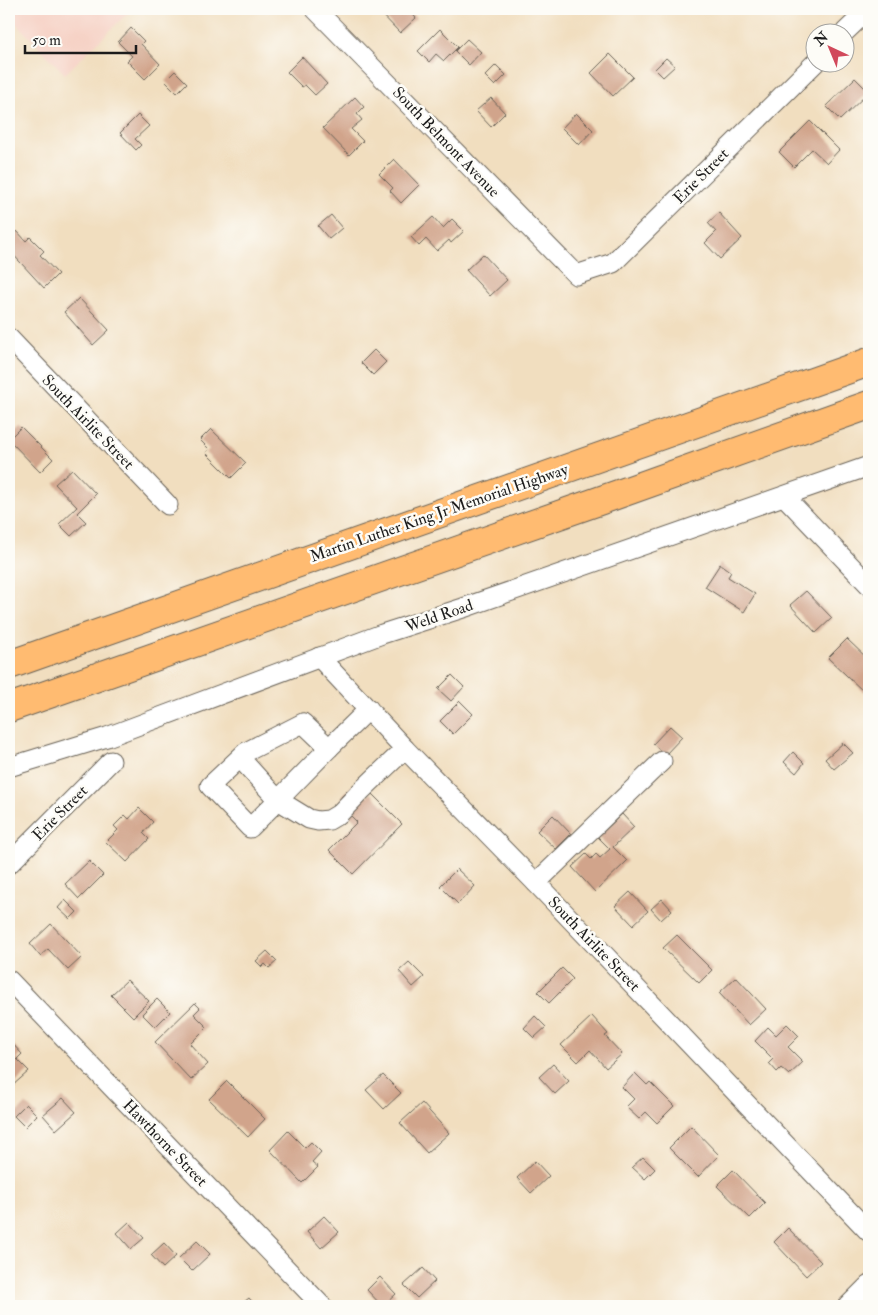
<svg xmlns="http://www.w3.org/2000/svg" width="878" height="1315" viewBox="0 0 878 1315" font-family="'IM FELL Double Pica',serif">
<rect width="100%" height="100%" fill="#fdfcf7"/>
<filter id="ink" filterUnits="userSpaceOnUse"><feTurbulence type="fractalNoise" baseFrequency=".02" numOctaves="2"/><feDisplacementMap in="SourceGraphic" scale="10" xChannelSelector="R" yChannelSelector="G"/><feConvolveMatrix kernelMatrix="1 2 1 2 8 2 1 2 1" color-interpolation-filters="sRGB"/></filter>
<filter id="wash" filterUnits="userSpaceOnUse"><feTurbulence type="fractalNoise" baseFrequency=".0096" numOctaves="4" result="noise"/><feDisplacementMap in="SourceGraphic" scale="20" xChannelSelector="R" yChannelSelector="G"/><feGaussianBlur stdDeviation="1.12" result="paint"/><feColorMatrix in="noise" values="0 0 0 0 0 0 0 0 0 0 0 0 0 0 0 0 0 1.4 0 .05"/><feComposite in="paint" operator="in"/></filter>
<g filter="url(#wash)">
<rect width="100%" height="100%" fill="#f1debf"/>
<path fill="#f6d1c5" d="M9 9H132L65 74 9 16Z"/>
<g id="blocks">
<g fill="#d1a48b">
<path d="M377 9H395L398 12 402 9H408L416 18 400 33Z"/>
<path d="M131 28 144 41 141 44 160 64 145 79 127 61 132 56 118 42Z"/>
<path d="M440 29 458 47 444 61 436 54 429 62 418 51Z"/>
<path d="M467 39 481 52 469 65 455 51Z"/>
<path d="M610 54 633 77 613 96 591 73Z"/>
<path d="M302 57 327 84 315 95 305 85 302 87 287 72Z"/>
<path d="M666 58 675 66 663 77 655 69Z"/>
<path d="M496 65 506 75 495 86 485 76Z"/>
<path d="M175 71 187 83 177 93 165 81Z"/>
<path d="M855 78 869 92 840 120 826 106Z"/>
<path d="M355 97 364 107 357 114 362 120 351 129 363 141 349 155 323 128Z"/>
<path d="M491 98 505 113 491 127 476 111Z"/>
<path d="M576 113 593 130 579 145 562 128Z"/>
<path d="M138 115 149 126 135 139 141 145 136 150 120 133Z"/>
<path d="M810 121 839 150 827 163 812 149 794 167 779 152Z"/>
<path d="M394 159 419 185 401 203 390 191 393 188 379 174Z"/>
<path d="M719 213 742 238 720 259 705 243 716 232 708 223Z"/>
<path d="M331 215 342 228 329 239 318 226Z"/>
<path d="M433 217 443 228 452 219 464 231 451 243 449 240 437 251 426 239 419 246 411 237Z"/>
<path d="M17 231 26 241 30 237 44 251 40 255 58 274 44 288 9 250V239Z"/>
<path d="M483 254 507 280 490 296 466 270Z"/>
<path d="M79 298 109 330 93 345 64 312Z"/>
<path d="M374 350 386 362 373 375 361 363Z"/>
<path d="M21 427 53 459 40 472 9 440V439Z"/>
<path d="M211 429 246 463 231 478 206 453 209 449 200 440Z"/>
<path d="M72 469 96 494 77 513 86 522 71 536 59 524 77 507 55 484Z"/>
<path d="M720 564 731 572 728 577 755 594 744 612 705 587Z"/>
<path d="M806 591 832 618 816 633 790 605Z"/>
<path d="M847 639 869 660V687L864 692 828 658Z"/>
<path d="M452 675 464 687 451 701 438 689Z"/>
<path d="M460 701 473 714 453 734 440 721Z"/>
<path d="M670 726 682 737 665 755 653 744Z"/>
<path d="M843 743 853 753 834 769 825 759Z"/>
<path d="M793 752 804 763 796 773 784 762Z"/>
<path d="M354 784 367 797 371 793 402 824 353 874 329 850 357 822 349 814 354 809 341 797Z"/>
<path d="M139 808 153 822 143 833 149 839 127 862 106 842 118 830 114 826 125 815 129 819Z"/>
<path d="M622 814 634 827 613 847 627 861 595 892 572 867 586 854 591 859 596 854 600 858 610 849 598 837Z"/>
<path d="M553 815 571 834 556 849 537 831Z"/>
<path d="M89 861 103 875 79 899 65 884Z"/>
<path d="M457 869 475 886 458 904 440 886Z"/>
<path d="M630 892 648 911 633 925 615 906Z"/>
<path d="M662 899 672 910 661 920 651 909Z"/>
<path d="M65 900 77 912 70 919 58 908Z"/>
<path d="M51 924 82 957 68 970 48 949 40 956 30 944Z"/>
<path d="M677 935 712 970 699 983 663 948Z"/>
<path d="M267 951 277 961 269 968 265 964 262 967 256 961Z"/>
<path d="M409 962 424 977 413 987 399 971Z"/>
<path d="M562 968 573 979 549 1003 538 992Z"/>
<path d="M736 977 766 1009 749 1025 719 993Z"/>
<path d="M127 980 149 1001 133 1017 111 995Z"/>
<path d="M157 999 170 1012 155 1027 142 1014Z"/>
<path d="M195 1003 200 1008 194 1014 207 1027 190 1044 208 1064 191 1080 155 1042Z"/>
<path d="M535 1016 546 1027 534 1038 524 1028Z"/>
<path d="M592 1016 608 1034 605 1036 622 1054 606 1068 590 1050 578 1062 561 1045Z"/>
<path d="M787 1024 799 1036 788 1047 803 1062 789 1075 781 1068 777 1072 769 1063 773 1059 755 1041 768 1027 776 1035Z"/>
<path d="M9 1040 22 1054 17 1059 29 1071 12 1086 9 1082Z"/>
<path d="M553 1064 569 1081 555 1094 539 1077Z"/>
<path d="M635 1073 647 1085 650 1082 674 1106 657 1123 646 1112 639 1119 626 1107 634 1099 622 1087Z"/>
<path d="M383 1075 401 1093 384 1109 366 1090Z"/>
<path d="M227 1081 265 1119 248 1137 209 1099Z"/>
<path d="M63 1098 76 1112 56 1130 43 1115Z"/>
<path d="M422 1103 449 1133 427 1153 400 1123Z"/>
<path d="M26 1104 37 1115 25 1127 14 1116Z"/>
<path d="M691 1126 719 1155 698 1177 669 1148Z"/>
<path d="M288 1131 305 1148 311 1142 321 1152 312 1162 318 1167 302 1183 270 1150Z"/>
<path d="M643 1157 655 1169 645 1179 632 1167Z"/>
<path d="M535 1161 549 1176 531 1193 517 1178Z"/>
<path d="M733 1170 765 1203 750 1218 717 1186Z"/>
<path d="M324 1216 339 1232 321 1248 307 1232Z"/>
<path d="M129 1222 144 1238 131 1249 117 1233Z"/>
<path d="M788 1228 821 1262 806 1276 774 1242Z"/>
<path d="M197 1241 210 1254 192 1271 179 1258Z"/>
<path d="M164 1243 176 1256 163 1268 151 1255Z"/>
<path d="M423 1268 435 1281 417 1298 404 1285Z"/>
<path d="M380 1277 396 1294 383 1306H382L367 1290Z"/>
<path d="M249 1298 256 1306H239Z"/>
</g>
</g>
</g>
<g filter="url(#ink)">
<use href="#blocks" fill-opacity="0" stroke="#676055" stroke-width="1"/>
<g fill="none" stroke-linecap="round" stroke-linejoin="round">
<defs>
<g id="minor">
<path d="M315 9 576 275 613 263 816 62"/>
<path d="M845 32 869 9"/>
<path d="M9 338 168 505"/>
<path d="M784 496 869 585"/>
<path d="M319 657 405 749 536 883 869 1232"/>
<path d="M369 709 329 748 303 723 246 752 210 786 250 828 278 800 309 819 318 821 329 820 339 814 361 791 405 749"/>
<path d="M240 758 278 800 329 748"/>
<path d="M9 767 107 737 382 634 463 608 869 466"/>
<path d="M9 864 111 761"/>
<path d="M536 883 662 761"/>
<path d="M9 980 322 1306"/>
<path d="M848 1306 869 1285"/>
</g>
<g id="highway">
<path d="M9 665 869 362"/>
<path d="M9 708 613 496 869 405"/>
</g>
</defs>
<use href="#minor" stroke="#676055" stroke-width="21"/>
<use href="#highway" stroke="#676055" stroke-width="30"/>
<use href="#minor" stroke="#fff" stroke-width="19"/>
<use href="#highway" stroke="#ffbb71" stroke-width="28"/>
</g>
</g>
<g text-anchor="middle" dominant-baseline="central" stroke-width="5" stroke-linejoin="round" paint-order="stroke">
<g font-size="16" fill="#1c1c1c" stroke="#fdfcf7">
<text transform="translate(446 142) rotate(46)">South Belmont Avenue</text>
<text transform="translate(701 176) rotate(-45)">Erie Street</text>
<text transform="translate(88 422) rotate(46)">South Airlite Street</text>
<text transform="translate(439 513) rotate(-19)">Martin Luther King Jr Memorial Highway</text>
<text transform="translate(439 616) rotate(-19)">Weld Road</text>
<text transform="translate(60 813) rotate(-45)">Erie Street</text>
<text transform="translate(594 944) rotate(46)">South Airlite Street</text>
<text transform="translate(165 1143) rotate(46)">Hawthorne Street</text>
</g>
</g>
<rect width="878" height="1315" fill="none" stroke="#fdfcf7" stroke-width="30"/>
<g transform="translate(830 48) rotate(316)"><circle r="24" fill="#fdfcf7" stroke="#a3a29f"/>
<path d="M0-4L9 19L0 12L-9 19Z" fill="#d1495b"/>
<text y="-8" font-size="14" font-weight="bold" text-anchor="middle" fill="#1c1c1c">N</text>
</g>
<path d="M25 45v8h111v-8" fill="none" stroke="#1c1c1c" stroke-width="2.5"/>
<text x="32" y="45" font-size="15" fill="#1c1c1c" stroke="#fdfcf7" stroke-width="4" paint-order="stroke">50 m</text>
</svg>
